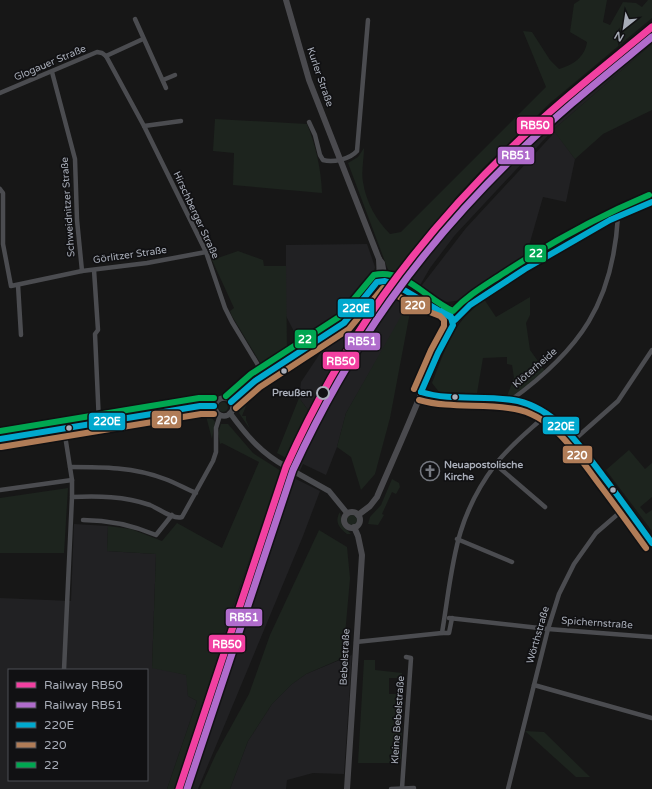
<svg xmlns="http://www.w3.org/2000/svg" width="652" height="789" viewBox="0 0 652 789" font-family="'Varela Round',sans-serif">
<rect width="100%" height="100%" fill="#171717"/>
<g fill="#212123" fill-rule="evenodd">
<path d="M652 22V44L553 130 455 235 430 268 346 413 337 447 326 475 303 464 296 479 320 491 303 536 198 789H176L226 625 278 479 308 410 299 398 301 382 331 337 352 321 381 286 385 288 406 257 450 207 500 156 541 117Z"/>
<path d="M555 132 575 159 566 202 543 197 524 263 470 299 447 302 419 289 466 228Z"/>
<path d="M367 244 375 267 373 277 345 316 331 327 301 345 286 316V245Z"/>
<path d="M74 524 108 526 107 551 156 554 152 667 187 675 188 696 197 701 167 789H0V598L71 601ZM9 670H147V780H9Z"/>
<path d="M352 655 344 774 313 773 287 780 286 789H230L248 741 272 704 292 684 306 674Z"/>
</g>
<g fill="#1d241e">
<path d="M580 0H607L603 22 610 25 623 2 636 3 642 7 648 0H652V18L550 103 484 167 455 198 450 207 406 257 394 275H390L348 163 358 157 364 148C364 159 361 172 363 182 366 202 376 220 390 234L401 232 546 87 523 31 532 32 550 60 559 69C573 65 585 57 587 42L570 32 574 4Z"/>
<path d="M652 44V110L603 134 575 159 553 130Z"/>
<path d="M215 119 307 124C316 146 321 169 322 193L233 185 234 153 213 151Z"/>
<path d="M238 251 263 260 264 266H286L287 354 264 369 232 316 230 311 234 308 212 260Z"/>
<path d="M530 297V315L526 323 530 350 545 371 512 397 507 396 514 378 512 365 507 364V357L483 358 477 393 439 392 432 383C440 363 447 341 460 323 466 314 476 307 484 299L496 317Z"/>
<path d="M409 302 417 303 418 310 410 312 390 418 375 474 361 490 351 457 337 447 346 413Z"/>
<path d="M258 386 256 390 252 391 242 416H246V420L250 429 239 413C241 402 249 392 258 386Z"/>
<path d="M299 398 308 410 286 458 277 453Z"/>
<circle cx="223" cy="407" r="5"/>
<path d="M198 412 208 413 215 422 212 439 206 416Z"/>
<path d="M221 424H228L253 453 281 471 226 625 209 687 176 789H167L197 701 188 696 186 675 152 668 156 554 107 551 108 526 131 529 162 541 177 523 222 548 259 462 222 443 220 444 218 433Z"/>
<path d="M629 450 645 469 652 463V497L640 507 646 514 652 510V531L606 470Z"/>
<path d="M392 479 399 483 400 487 396 494 392 492 382 514 384 515 378 525 368 524 370 517 381 505Z"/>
<path d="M68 488 64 553H0V498Z"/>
<path d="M340 512 342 525 351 534H347C339 528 334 521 340 512Z"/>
<circle cx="352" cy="520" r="5"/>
<path d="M319 530 347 547 350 578 343 658 306 674 292 684 272 704 248 741 230 789H200L216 754 249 694 270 635Z"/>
<path d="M364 660H375V670L402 673V678H389V694H399L397 725 402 726 401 759H396V763H358Z"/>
<path d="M525 731 544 732 590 777H576Z"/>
</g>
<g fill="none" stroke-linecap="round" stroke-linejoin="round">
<path stroke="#343537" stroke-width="5.5" stroke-dasharray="5.5 3" stroke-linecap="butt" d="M285 466 295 472"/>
<g stroke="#4b4c50" stroke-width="4.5">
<path d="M135 19 166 88"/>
<path d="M106 56 143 39"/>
<path d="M52 72 75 159 77 220 82 271"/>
<path d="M163 80 175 75"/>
<path d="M0 93 97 52 102 53 106 56 144 126 206 252 225 308 232 322 264 375"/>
<path d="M309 122 315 135 320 155 323 160C333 163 350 159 357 151L368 20"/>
<path d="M144 126 181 121"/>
<path d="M0 189 3 193V244L11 286 82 271 147 263 206 252"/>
<path d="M94 270 98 330 95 334 99 423"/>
<path d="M18 285 21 335"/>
<path d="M421 392C452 404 486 395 518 401 559 410 581 448 605 479 621 500 636 521 652 543"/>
<path d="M511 400C580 350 613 303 618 216"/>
<path d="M574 440 618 401 652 350"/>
<path d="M495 464 545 507"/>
<path d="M70 467C102 467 134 467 165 479 176 483 186 489 196 493"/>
<path d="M0 490 72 480"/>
<path d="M72 497C98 496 124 496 150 505 158 508 173 520 182 517L213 461 216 452V428L220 415"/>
<path d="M83 520C109 520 132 525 156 535L172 515"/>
<path d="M457 539 512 562"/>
<path d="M449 618 548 629 652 637"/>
<path d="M452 618 449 633H442C453 567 453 521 495 465 509 446 530 430 547 414"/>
<path d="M356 642 442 633"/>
<path d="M64 670 72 497V480L64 429"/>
<path d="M534 685 652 718"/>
<path d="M402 788 411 658 406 657"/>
<path d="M391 789 414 788"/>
<path d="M508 789 548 629 559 594 574 564 596 533 626 507"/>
</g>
<g stroke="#4b4c50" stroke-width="5.5">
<path d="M445 309 464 307"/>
<path d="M452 319 461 310C524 274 583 226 652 202"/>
<path d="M453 325 466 310"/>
<circle cx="224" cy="407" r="9"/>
<path d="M231 402 255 381 344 323 369 290 380 280"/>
<path d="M230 413C246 435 261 453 285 466"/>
<path d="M0 439 200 406H214"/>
<path d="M295 472 329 491 347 513"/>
</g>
<g stroke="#4a4a4e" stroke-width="6">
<path d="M286 0 309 80 379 259 382 263 385 280"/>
<path d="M431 304 448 311 453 322 447 339 440 349"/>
<circle cx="352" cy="520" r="8"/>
<path d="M358 515 370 506 377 497C388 470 448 340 444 322 440 309 423 301 413 294 403 289 391 280 380 280L379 259"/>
<path d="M347 789 362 555 358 536 354 527"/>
</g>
<defs>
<g id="bus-1">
<path d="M421 392 438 353 453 325 450 314 444 309"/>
<path d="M421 392C453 402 486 394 518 401 557 410 580 446 603 476 620 498 636 521 652 543"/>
<path d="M231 402 255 381 344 323 377 282 385 281 394 284 455 320 470 305 525 269 610 220 652 202"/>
<path d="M0 439 200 406H214"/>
</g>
<g id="bus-2">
<path d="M419 400C451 409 483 403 515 409 554 416 577 455 599 484 615 505 630 526 646 548"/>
<path d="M236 408 260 387 349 329 383 288 422 309 440 316 444 320V326L431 350 414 389"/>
<path d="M1 447 201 414H214"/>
</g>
<g id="bus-3">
<path d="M226 396 251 374 339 317 374 275C405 268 427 300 453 311 468 295 486 285 504 273 550 243 599 216 649 195"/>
<path d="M0 431 199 398H214"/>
</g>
</defs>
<use href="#bus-1" stroke="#111113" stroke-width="9"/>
<use href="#bus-2" stroke="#111113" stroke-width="9"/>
<use href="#bus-3" stroke="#111113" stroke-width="9"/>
<use href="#bus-1" stroke="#00a9ce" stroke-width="6"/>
<use href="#bus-2" stroke="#b07c57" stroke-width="6"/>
<use href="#bus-3" stroke="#00a651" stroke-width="6"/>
<defs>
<path id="rail-1" d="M179 789 286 467C342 342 413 243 512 147 556 104 605 66 652 27"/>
<path id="rail-2" d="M187 789 293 470C350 346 419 249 517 154 559 112 606 75 652 37"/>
</defs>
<use href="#rail-1" stroke="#111113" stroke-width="10"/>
<use href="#rail-2" stroke="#111113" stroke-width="10"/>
<use href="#rail-1" stroke="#f240a1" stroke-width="7"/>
<use href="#rail-2" stroke="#b06ccc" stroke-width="7"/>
</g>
<defs>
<symbol id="church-ring" viewBox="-11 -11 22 22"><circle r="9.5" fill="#111113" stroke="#757880" stroke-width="1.5"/><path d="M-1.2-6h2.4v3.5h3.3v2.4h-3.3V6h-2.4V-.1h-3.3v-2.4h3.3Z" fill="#757880"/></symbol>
</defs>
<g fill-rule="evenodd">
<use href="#church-ring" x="419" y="460" width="22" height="22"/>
</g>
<g fill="#a8adb8" stroke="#111113" stroke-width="1.5">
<circle cx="284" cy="371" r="3.5"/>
<circle cx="455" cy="397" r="3.5"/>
<circle cx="69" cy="428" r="3.5"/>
<circle cx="613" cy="490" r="3.5"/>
</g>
<circle fill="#111113" stroke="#a8adb8" stroke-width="2" cx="323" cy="393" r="6"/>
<g text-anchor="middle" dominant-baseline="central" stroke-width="3.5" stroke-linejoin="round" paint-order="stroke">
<g font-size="10" fill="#a8adb8" stroke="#111113">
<text transform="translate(50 63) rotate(-23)">Glogauer Straße</text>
<text transform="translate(320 77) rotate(71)">Kurler Straße</text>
<text transform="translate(68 207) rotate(-94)">Schweidnitzer Straße</text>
<text transform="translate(196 215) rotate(65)">Hirschberger Straße</text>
<text transform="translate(130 255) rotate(-8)">Görlitzer Straße</text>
<text transform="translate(535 368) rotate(-41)">Klöterheide</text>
<text transform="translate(597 623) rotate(4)">Spichernstraße</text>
<text transform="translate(538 635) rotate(-74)">Wörthstraße</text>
<text transform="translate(345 657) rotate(-87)">Bebelstraße</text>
<text transform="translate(398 720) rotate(-86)">Kleine Bebelstraße</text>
</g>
<g font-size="10" font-weight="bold" fill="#a8adb8" stroke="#111113" text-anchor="end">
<text x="312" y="393">Preußen</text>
</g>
<g font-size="10" font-weight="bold" fill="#a8adb8" stroke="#111113" text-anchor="start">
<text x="444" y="465">Neuapostolische<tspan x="444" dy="12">Kirche</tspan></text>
</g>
</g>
<g stroke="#111113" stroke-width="1.5">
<rect x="516" y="116" width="38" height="19" rx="4" fill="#f240a1"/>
<rect x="497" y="146" width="38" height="19" rx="4" fill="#b06ccc"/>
<rect x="524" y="244" width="23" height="19" rx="4" fill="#00a651"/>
<rect x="400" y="296" width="31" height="19" rx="4" fill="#b07c57"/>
<rect x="337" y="298" width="38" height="20" rx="4" fill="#00a9ce"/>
<rect x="294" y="329" width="23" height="20" rx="4" fill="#00a651"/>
<rect x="344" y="332" width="37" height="19" rx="4" fill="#b06ccc"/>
<rect x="322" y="351" width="38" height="19" rx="4" fill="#f240a1"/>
<rect x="151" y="410" width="31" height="19" rx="4" fill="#b07c57"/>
<rect x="88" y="412" width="38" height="19" rx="4" fill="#00a9ce"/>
<rect x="542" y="416" width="38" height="19" rx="4" fill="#00a9ce"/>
<rect x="562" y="445" width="31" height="19" rx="4" fill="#b07c57"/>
<rect x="225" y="608" width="38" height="19" rx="4" fill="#b06ccc"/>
<rect x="208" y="634" width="38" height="19" rx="4" fill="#f240a1"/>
</g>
<g font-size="11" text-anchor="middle" font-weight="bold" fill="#fff">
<text x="535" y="129">RB50</text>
<text x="516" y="159">RB51</text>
<text x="536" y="257">22</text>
<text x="415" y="309">220</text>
<text x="356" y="312">220E</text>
<text x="305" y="343">22</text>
<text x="362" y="345">RB51</text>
<text x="341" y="365">RB50</text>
<text x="167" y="424">220</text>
<text x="107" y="425">220E</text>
<text x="561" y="430">220E</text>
<text x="577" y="459">220</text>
<text x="244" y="621">RB51</text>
<text x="227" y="648">RB50</text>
</g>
<rect x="8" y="669" width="140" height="112" fill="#111113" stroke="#4d4f55"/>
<rect x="16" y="682" width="20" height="6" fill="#f240a1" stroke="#4d4f55"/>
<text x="44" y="689" font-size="12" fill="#a8adb8">Railway RB50</text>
<rect x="16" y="702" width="20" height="6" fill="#b06ccc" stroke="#4d4f55"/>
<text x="44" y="709" font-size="12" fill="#a8adb8">Railway RB51</text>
<rect x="16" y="722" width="20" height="6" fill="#00a9ce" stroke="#4d4f55"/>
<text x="44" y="729" font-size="12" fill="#a8adb8">220E</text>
<rect x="16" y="742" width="20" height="6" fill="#b07c57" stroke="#4d4f55"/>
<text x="44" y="749" font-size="12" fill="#a8adb8">220</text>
<rect x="16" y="762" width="20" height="6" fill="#00a651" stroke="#4d4f55"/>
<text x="44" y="769" font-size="12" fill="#a8adb8">22</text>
<g transform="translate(624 28) rotate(210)" stroke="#111113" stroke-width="3" paint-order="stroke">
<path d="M0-3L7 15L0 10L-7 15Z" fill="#a8adb8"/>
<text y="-6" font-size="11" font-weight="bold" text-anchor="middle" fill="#a8adb8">N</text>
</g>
</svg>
